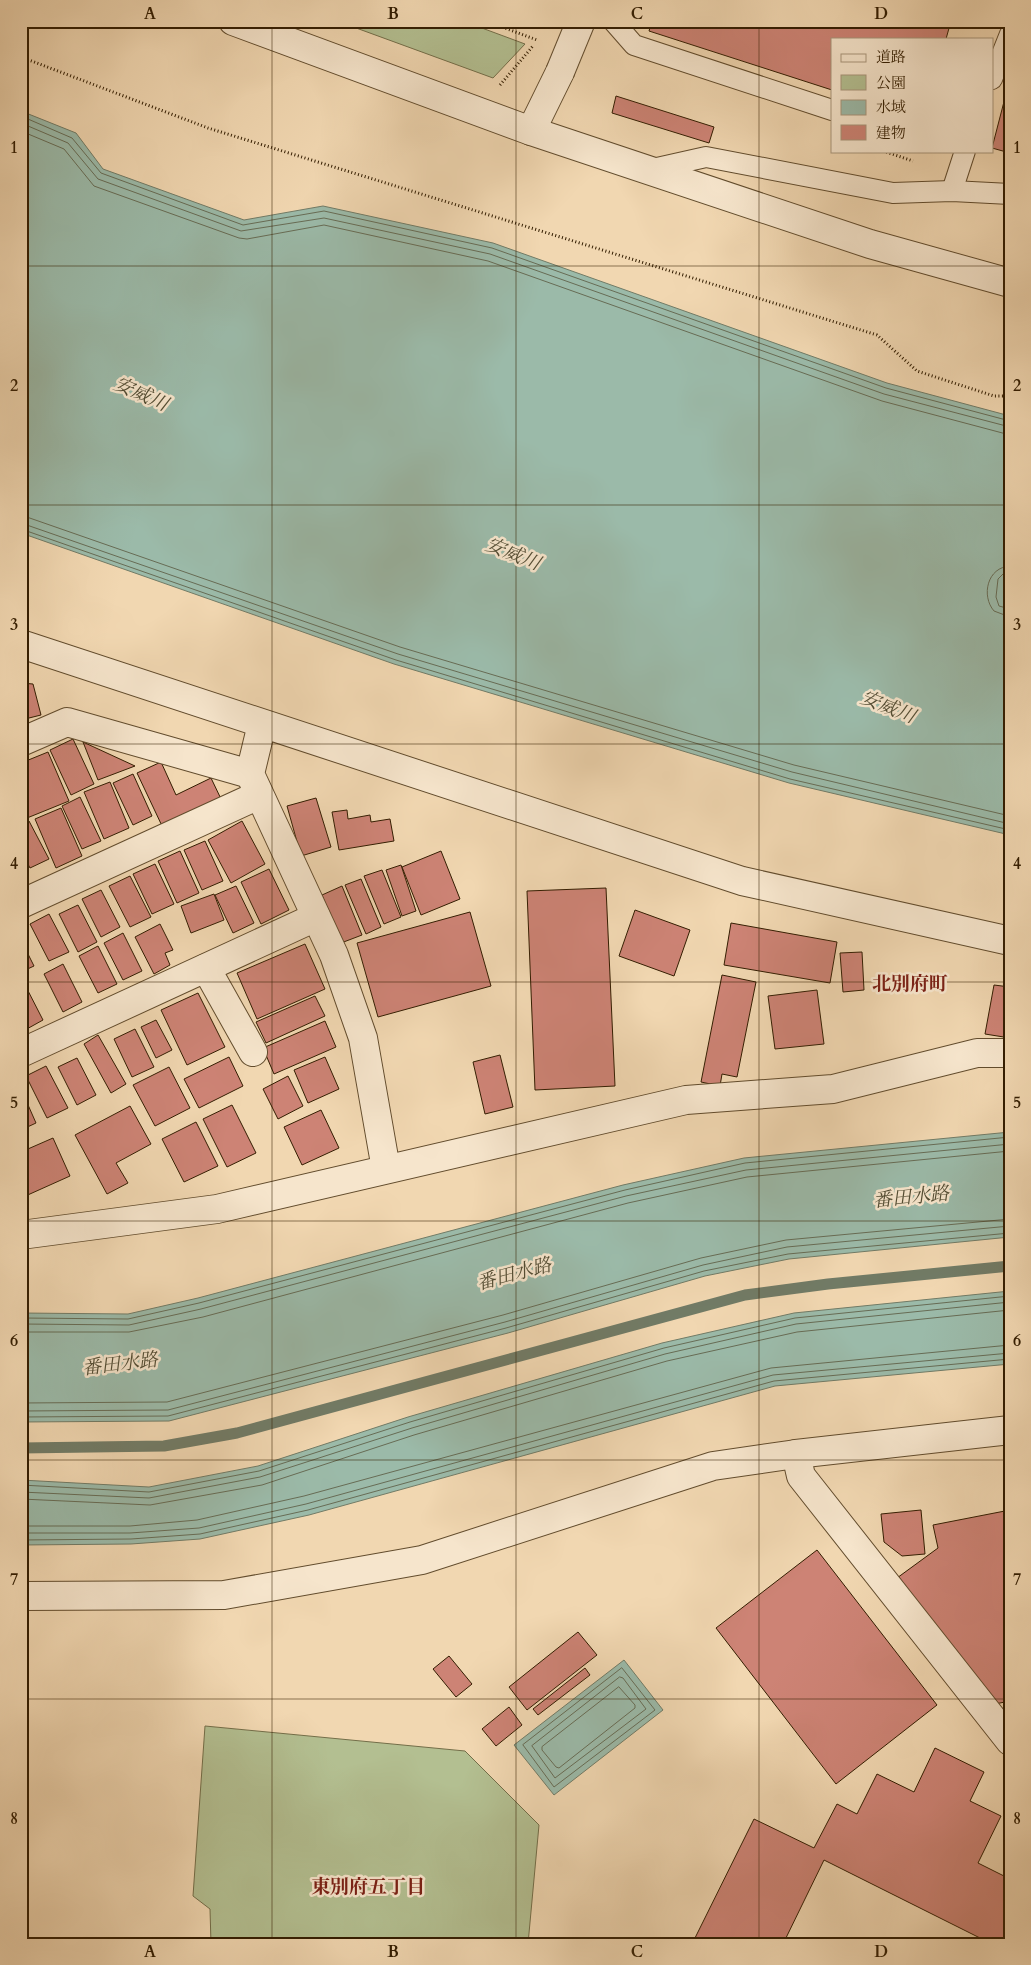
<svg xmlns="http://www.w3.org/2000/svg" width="1031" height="1965" viewBox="0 0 1031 1965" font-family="Cardo,'Noto Serif JP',serif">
<rect width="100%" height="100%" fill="#f1d7b1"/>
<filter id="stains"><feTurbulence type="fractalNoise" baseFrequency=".004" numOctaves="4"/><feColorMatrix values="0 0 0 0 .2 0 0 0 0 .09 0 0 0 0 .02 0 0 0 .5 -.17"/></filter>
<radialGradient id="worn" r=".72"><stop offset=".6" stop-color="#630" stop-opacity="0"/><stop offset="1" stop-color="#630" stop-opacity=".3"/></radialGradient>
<g fill="#b3bf91" stroke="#736e49">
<path d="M337 21H463L525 44 493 78Z"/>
<path d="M205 1726 465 1751 539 1825 528 1944H211L210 1909 193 1896Z"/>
</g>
<g fill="#9bbaa9" stroke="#717b66">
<path d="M21 111 76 133 103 169 244 220 323 206 493 243 887 383 1010 416V577L1007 597 1010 599V835L789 783 394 664 21 533Z"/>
<path d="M1010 1132V1237L789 1259 705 1276 508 1333 169 1421 21 1422V1313L128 1314 198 1298 623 1185 744 1158Z"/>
<path d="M1010 1291V1364L775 1386 309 1515 200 1539 131 1544 21 1545V1480L149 1487 258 1466 408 1417 662 1343 794 1313Z"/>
<path d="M624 1660 663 1710 554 1795 514 1745Z"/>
</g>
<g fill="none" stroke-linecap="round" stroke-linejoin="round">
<g stroke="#676c55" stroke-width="1">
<path d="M21 116 72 138 101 173 243 225 324 211 492 248 886 388 1010 421"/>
<path d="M21 123 68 143 98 179 241 231 324 218 490 254 884 394 1010 427"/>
<path d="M21 131 64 149 94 186 239 238 247 239 324 225 488 261 882 401 1010 435"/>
<path d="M21 515 400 647 794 765 1010 816"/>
<path d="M21 523 398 654 792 772 1010 824"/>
<path d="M21 529 396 660 790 779 1010 830"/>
<path d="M1010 566C987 567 981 596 994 611L1010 617"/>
<path d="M1010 573 1003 574 998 579 996 597 999 606 1010 609"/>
<path d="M21 1318 128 1319 199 1303 625 1190 745 1163 1010 1137"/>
<path d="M21 1324 129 1325 201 1309 626 1196 746 1170 1010 1144"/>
<path d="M21 1332H129L203 1317 628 1203 747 1177 1010 1151"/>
<path d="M21 1403 167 1402 503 1315 701 1258 786 1240 1010 1219"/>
<path d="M21 1411 168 1410 505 1322 703 1265 787 1247 1010 1226"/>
<path d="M21 1417 168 1416 506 1328 704 1271 788 1254 1010 1233"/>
<path d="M21 1485 149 1492 259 1471 410 1422 664 1348 795 1318 1010 1296"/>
<path d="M21 1492 149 1498 260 1477 412 1428 665 1354 796 1324 1010 1302"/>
<path d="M21 1499 150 1505 262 1485 414 1435 667 1361 797 1332 1010 1310"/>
<path d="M21 1526H130L197 1520 304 1496 771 1368 1010 1345"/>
<path d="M21 1533H130L199 1528 306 1504 773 1375 1010 1353"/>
<path d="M21 1540 131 1539 200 1534 308 1510 774 1381 1010 1359"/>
<path d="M622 1668 655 1710 554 1787 523 1745Z"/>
<path d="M620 1677 623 1678 646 1709 555 1778 532 1746Z"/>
<path d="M619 1687 635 1705V1708L559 1768 556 1767 542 1750V1747Z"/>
</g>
<path stroke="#717b66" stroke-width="11" d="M21 1448 164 1446 237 1433 745 1295 828 1284 1010 1266"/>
</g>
<g fill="#cd8375" stroke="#331d01">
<path d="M652 21H951L946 39H832V90L649 31Z"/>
<path d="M1007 90 1010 91V153L992 148Z"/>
<path d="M616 96 714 127 709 143 612 113Z"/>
<path d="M21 683 33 684 41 715 21 720Z"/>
<path d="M73 739 94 784 71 795 50 750Z"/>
<path d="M83 742 135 766 98 780Z"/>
<path d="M48 752 69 801 27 818 21 803V763Z"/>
<path d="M161 762 176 795 211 778 222 801 163 828 137 773Z"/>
<path d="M133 774 152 816 133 825 113 783Z"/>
<path d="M110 782 129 828 104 839 84 792Z"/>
<path d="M80 797 101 841 82 849 62 806Z"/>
<path d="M316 798 331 847 301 856 287 806Z"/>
<path d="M61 808 82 856 56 868 35 819Z"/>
<path d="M347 810 348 819 370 815 371 822 390 819 394 841 339 850 332 812Z"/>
<path d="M29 821 49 859 30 868 21 851V825Z"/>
<path d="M242 821 265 864 231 883 208 840Z"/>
<path d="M205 841 223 881 202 890 184 850Z"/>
<path d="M180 851 199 893 177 903 158 861Z"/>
<path d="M441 851 460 899 421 915 402 867Z"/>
<path d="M155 864 174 904 152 914 133 874Z"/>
<path d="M401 865 416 911 402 916 386 870Z"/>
<path d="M269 869 289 910 261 924 241 882Z"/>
<path d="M382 870 401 917 384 924 364 876Z"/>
<path d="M130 876 151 917 130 927 109 886Z"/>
<path d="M361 879 381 927 366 934 345 885Z"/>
<path d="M236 886 254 923 233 933 215 895Z"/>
<path d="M342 886 362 935 341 943 322 895Z"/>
<path d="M606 888 615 1086 535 1090 527 891Z"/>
<path d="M101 890 120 927 101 937 82 899Z"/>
<path d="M214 894 224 920 191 933 181 906Z"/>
<path d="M78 905 97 942 78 952 59 914Z"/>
<path d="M635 910 690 930 674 976 619 956Z"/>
<path d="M470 912 491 986 378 1017 357 943Z"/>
<path d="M49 914 69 952 49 961 30 924Z"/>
<path d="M731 923 837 942 830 983 724 965Z"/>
<path d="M160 924 173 950 165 953 170 965 154 974 135 937Z"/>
<path d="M123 933 142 971 123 980 104 943Z"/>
<path d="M21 940 34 966 21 972Z"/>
<path d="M305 944 325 989 257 1019 237 973Z"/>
<path d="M98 946 117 984 98 993 79 956Z"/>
<path d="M862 952 864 990 843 992 840 953Z"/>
<path d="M63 964 82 1002 63 1012 44 974Z"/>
<path d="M722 975 756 982 737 1077 722 1074 720 1086 701 1082Z"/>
<path d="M24 983 43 1020 25 1030 21 1023V984Z"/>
<path d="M994 985 1010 987V1038L985 1034Z"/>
<path d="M817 990 824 1044 775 1049 768 996Z"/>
<path d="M198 993 225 1047 187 1065 161 1010Z"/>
<path d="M315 996 325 1016 266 1043 256 1022Z"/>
<path d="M156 1020 172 1050 156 1058 141 1027Z"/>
<path d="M325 1021 336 1047 274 1074 263 1048Z"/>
<path d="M135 1029 154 1067 132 1077 114 1039Z"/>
<path d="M98 1035 126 1084 111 1093 84 1044Z"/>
<path d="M500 1055 513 1107 485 1114 473 1062Z"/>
<path d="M229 1057 243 1086 199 1108 184 1079Z"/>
<path d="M325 1057 339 1089 308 1103 294 1070Z"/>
<path d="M77 1058 96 1095 77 1105 58 1067Z"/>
<path d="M46 1066 68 1108 47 1118 26 1076Z"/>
<path d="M169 1067 190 1108 155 1126 133 1085Z"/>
<path d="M288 1076 303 1106 278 1119 263 1089Z"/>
<path d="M21 1089 36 1123 21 1130Z"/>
<path d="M232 1105 256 1153 227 1167 203 1119Z"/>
<path d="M130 1106 151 1144 116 1163 128 1183 107 1194 75 1135Z"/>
<path d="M321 1110 339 1148 302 1165 284 1127Z"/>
<path d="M196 1122 218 1166 184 1182 162 1139Z"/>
<path d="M53 1138 70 1176 21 1198V1152Z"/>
<path d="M921 1510 925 1554 902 1556 884 1542 881 1514Z"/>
<path d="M1010 1510V1701L990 1705 897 1578 938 1548 933 1525Z"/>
<path d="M817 1550 937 1705 836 1784 716 1628Z"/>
<path d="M578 1632 597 1655 527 1710 509 1687Z"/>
<path d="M449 1656 472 1684 456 1697 433 1669Z"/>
<path d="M585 1668 590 1675 538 1715 533 1709Z"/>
<path d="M509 1707 522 1725 496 1746 482 1729Z"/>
<path d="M935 1748 984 1772 970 1801 1001 1816 978 1863 1010 1879V1944H992L824 1860 783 1944H692L754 1819 814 1848 837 1804 857 1814 877 1774 914 1792Z"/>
</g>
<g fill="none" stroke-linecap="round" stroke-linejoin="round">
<defs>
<g id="service">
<path d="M613 21 634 45 832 110"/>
<path d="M992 79 1010 34"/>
<path d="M648 170 706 157 893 193 952 191 1010 194"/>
<path d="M952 191 965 151"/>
</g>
<g id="minor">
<path d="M233 21 531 131 870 244 1010 283"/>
<path d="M531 131 560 72"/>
<path d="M21 644 742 881 1010 941"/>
<path d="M262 724 250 774 334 955 363 1038 386 1169"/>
<path d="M21 742 67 722 250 774"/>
<path d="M21 904 259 795"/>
<path d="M206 968 253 1052"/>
<path d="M21 1053 316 917"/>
<path d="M21 1235 217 1209 686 1100 833 1089 977 1053H1010"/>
<path d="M796 1454 801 1476 1010 1741"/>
<path d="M21 1596 224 1595 422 1560 713 1466 796 1454 1010 1430"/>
</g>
</defs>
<use href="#service" stroke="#624c2d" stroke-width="22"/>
<use href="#minor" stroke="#624c2d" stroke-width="30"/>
<g stroke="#331d01" stroke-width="3" stroke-dasharray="1 2.5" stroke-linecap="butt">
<path d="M486 21 537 40"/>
<path d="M21 57 208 128 877 335 917 371 994 396H1010"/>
<path d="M500 85 533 46"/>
<path d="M883 151 913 161"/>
</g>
<use href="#service" stroke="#f6e5cc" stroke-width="20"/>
<use href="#minor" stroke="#f6e5cc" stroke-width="28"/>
<defs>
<path id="minor-bridge" d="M560 72 581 21"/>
</defs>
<use href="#minor-bridge" stroke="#624c2d" stroke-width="30" stroke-linecap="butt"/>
<use href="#minor-bridge" stroke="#f6e5cc" stroke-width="28"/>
</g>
<path fill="none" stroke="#331d01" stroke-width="1" stroke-opacity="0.55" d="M272 21V1944M516 21V1944M759 21V1944M21 266H1010M21 505H1010M21 744H1010M21 982H1010M21 1221H1010M21 1460H1010M21 1699H1010"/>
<g text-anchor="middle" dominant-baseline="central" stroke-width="5" stroke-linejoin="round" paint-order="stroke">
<g font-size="19" font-style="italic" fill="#524c33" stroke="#f6e5cc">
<text transform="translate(141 394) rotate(24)">安威川</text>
<text transform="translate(513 554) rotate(22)">安威川</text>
<text transform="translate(888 707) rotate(22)">安威川</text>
<text transform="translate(911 1197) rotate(-6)">番田水路</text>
<text transform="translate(514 1274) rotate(-15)">番田水路</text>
<text transform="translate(120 1364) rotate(-7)">番田水路</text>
</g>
<g font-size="19" font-weight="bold" fill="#7a1f14" stroke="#f6e5cc">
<text x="910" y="984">北別府町</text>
<text x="368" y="1887">東別府五丁目</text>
</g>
</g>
<rect width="1031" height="1965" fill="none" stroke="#f1d7b1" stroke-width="55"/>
<rect x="831" y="38" width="162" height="115" fill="#f6e5cc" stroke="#a8957b"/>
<rect x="841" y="54" width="25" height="8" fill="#f6e5cc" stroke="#a8957b"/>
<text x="876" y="62" font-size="15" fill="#331d01">道路</text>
<rect x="841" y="75" width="25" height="15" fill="#b3bf91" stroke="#a8957b"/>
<text x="876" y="88" font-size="15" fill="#331d01">公園</text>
<rect x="841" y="100" width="25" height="15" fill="#9bbaa9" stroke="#a8957b"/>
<text x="876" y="112" font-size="15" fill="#331d01">水域</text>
<rect x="841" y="125" width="25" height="15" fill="#cd8375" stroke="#a8957b"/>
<text x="876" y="138" font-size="15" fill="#331d01">建物</text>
<rect x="28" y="28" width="976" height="1910" fill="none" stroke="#331d01" stroke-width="2"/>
<g font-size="16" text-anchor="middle" font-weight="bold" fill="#331d01">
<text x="150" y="19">A</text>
<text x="393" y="19">B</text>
<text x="637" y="19">C</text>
<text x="881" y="19">D</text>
<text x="14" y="153">1</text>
<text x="1017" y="153">1</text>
<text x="14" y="391">2</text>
<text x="1017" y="391">2</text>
<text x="14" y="630">3</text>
<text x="1017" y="630">3</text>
<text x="14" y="869">4</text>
<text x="1017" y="869">4</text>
<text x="14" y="1108">5</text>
<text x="1017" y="1108">5</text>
<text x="14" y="1346">6</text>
<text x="1017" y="1346">6</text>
<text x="14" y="1585">7</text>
<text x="1017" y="1585">7</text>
<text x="14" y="1824">8</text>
<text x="1017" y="1824">8</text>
<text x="150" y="1957">A</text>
<text x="393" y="1957">B</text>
<text x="637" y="1957">C</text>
<text x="881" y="1957">D</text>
</g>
<rect width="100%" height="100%" filter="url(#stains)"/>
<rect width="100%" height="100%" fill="url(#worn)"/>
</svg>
